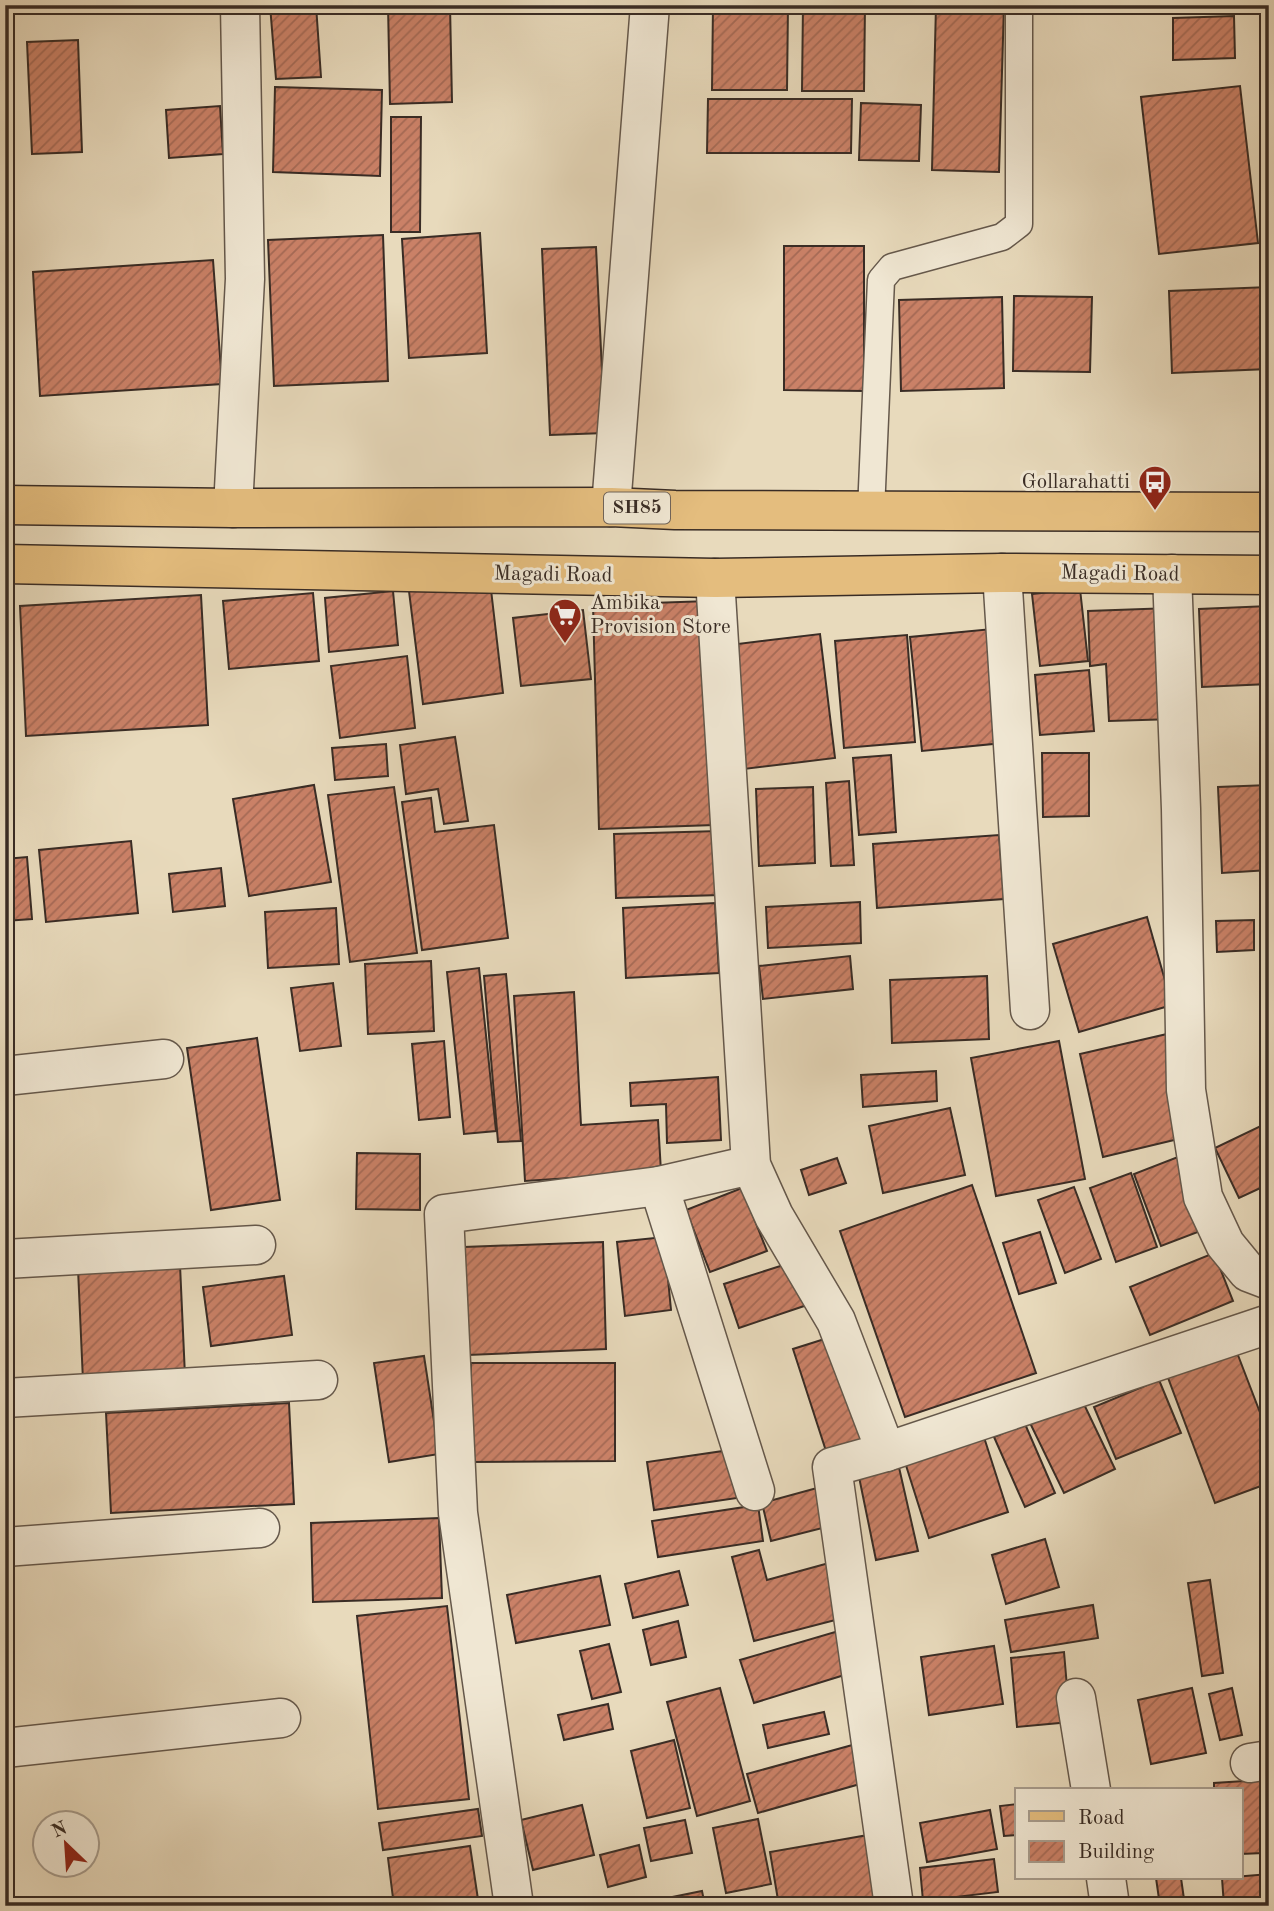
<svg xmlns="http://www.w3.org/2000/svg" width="1274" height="1911" viewBox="0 0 1274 1911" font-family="'Old Standard TT',serif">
<defs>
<pattern id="building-hatch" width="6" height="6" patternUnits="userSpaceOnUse" patternTransform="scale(1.75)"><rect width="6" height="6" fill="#ca8167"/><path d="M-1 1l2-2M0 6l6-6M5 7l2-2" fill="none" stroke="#a56a55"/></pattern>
</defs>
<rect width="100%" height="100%" fill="#e8dabc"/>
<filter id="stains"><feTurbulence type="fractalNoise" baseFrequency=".00286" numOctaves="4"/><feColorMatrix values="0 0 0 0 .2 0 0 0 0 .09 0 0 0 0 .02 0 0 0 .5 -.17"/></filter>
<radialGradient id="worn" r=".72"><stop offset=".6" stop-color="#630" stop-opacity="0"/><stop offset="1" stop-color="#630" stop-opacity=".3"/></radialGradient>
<g fill="url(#building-hatch)" stroke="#392c25" stroke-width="2">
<path d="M270 5H316L321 77 276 79Z"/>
<path d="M388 5H450L452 102 390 104Z"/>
<path d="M713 5H788L787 90H712Z"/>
<path d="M803 5H865L864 91H802Z"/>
<path d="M936 5H1004L999 172 932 170Z"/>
<path d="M1234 16 1235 58 1173 60V18Z"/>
<path d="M78 40 82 152 32 154 27 42Z"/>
<path d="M1240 86 1258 243 1159 254 1141 97Z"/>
<path d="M275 87 382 90 380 176 273 172Z"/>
<path d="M708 99H852L851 153H707Z"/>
<path d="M861 103 921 105 919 161 859 160Z"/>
<path d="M220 106 223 154 169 158 166 110Z"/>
<path d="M391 117H421L420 232H391Z"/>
<path d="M480 233 487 353 409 358 402 239Z"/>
<path d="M383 235 388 381 274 386 268 240Z"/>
<path d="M784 246H864V391L784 390Z"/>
<path d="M596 247 605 433 550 435 542 249Z"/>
<path d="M213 260 222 384 40 396 33 272Z"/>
<path d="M1269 287V369L1172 373 1169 291Z"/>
<path d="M1014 296 1092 297 1090 372 1013 371Z"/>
<path d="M1002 297 1004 388 901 391 899 300Z"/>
<path d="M490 581 503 693 423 704 409 591Z"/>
<path d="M1080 589 1088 661 1040 666 1032 594Z"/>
<path d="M393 591 398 645 329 652 325 598Z"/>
<path d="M313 593 319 661 229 669 223 601Z"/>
<path d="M201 595 208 725 26 736 20 606Z"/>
<path d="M709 601 714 825 599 829 593 605Z"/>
<path d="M1269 606V684L1202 687 1199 609Z"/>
<path d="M1171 608 1175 719 1109 721 1106 664 1090 666 1088 611Z"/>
<path d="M583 610 591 679 521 686 513 618Z"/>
<path d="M992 629 1003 743 922 751 910 637Z"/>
<path d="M820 634 835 758 736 770 721 646Z"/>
<path d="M907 635 915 742 844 748 835 641Z"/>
<path d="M5 636 11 705H5Z"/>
<path d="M407 656 415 728 340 738 331 666Z"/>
<path d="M1089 670 1094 731 1040 735 1035 675Z"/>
<path d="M455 737 468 821 444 824 438 789 406 794 400 745Z"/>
<path d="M386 744 388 776 335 780 332 748Z"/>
<path d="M1042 753H1089V816L1043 817Z"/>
<path d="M891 755 896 832 859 835 853 758Z"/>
<path d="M849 781 854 865 831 866 826 783Z"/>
<path d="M314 785 331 882 249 896 233 799Z"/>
<path d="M1269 785V870L1222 873 1218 787Z"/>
<path d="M394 787 417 953 350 962 328 795Z"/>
<path d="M813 787 815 863 759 866 756 789Z"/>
<path d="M431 798 435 832 494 825 508 938 422 950 402 802Z"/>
<path d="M719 831 721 895 616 898 614 834Z"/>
<path d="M999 835 1004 899 877 908 873 844Z"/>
<path d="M131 841 138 913 46 922 39 850Z"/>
<path d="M27 857 32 919 5 921V859Z"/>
<path d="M221 868 225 906 173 912 169 874Z"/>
<path d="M860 902 861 943 768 948 766 907Z"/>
<path d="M715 903 719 973 626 978 623 908Z"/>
<path d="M336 908 339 964 268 968 265 912Z"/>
<path d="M1147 917 1172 1005 1079 1032 1053 944Z"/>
<path d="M1254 920V950L1217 952 1216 921Z"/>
<path d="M850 956 853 989 763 999 759 966Z"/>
<path d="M431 961 434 1031 368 1034 365 964Z"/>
<path d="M479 968 496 1131 464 1134 447 972Z"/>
<path d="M506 974 521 1141 498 1142 484 976Z"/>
<path d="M987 976 989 1039 892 1043 890 980Z"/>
<path d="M333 983 341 1046 300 1051 291 988Z"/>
<path d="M574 992 581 1125 658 1120 661 1172 525 1181 514 996Z"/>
<path d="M1167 1034 1191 1136 1103 1157 1080 1054Z"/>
<path d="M257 1038 280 1200 211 1210 187 1048Z"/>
<path d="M444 1041 450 1117 419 1120 412 1044Z"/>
<path d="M1059 1041 1085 1179 996 1196 971 1058Z"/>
<path d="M936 1071 937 1101 863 1107 861 1075Z"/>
<path d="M718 1077 721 1140 667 1143 666 1104 631 1106 630 1083Z"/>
<path d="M950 1108 965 1175 883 1193 869 1126Z"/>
<path d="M1269 1122V1184L1239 1198 1215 1148Z"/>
<path d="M357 1153 420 1154V1210L356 1209Z"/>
<path d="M1183 1155 1211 1227 1161 1246 1134 1174Z"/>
<path d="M837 1158 846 1183 809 1195 801 1170Z"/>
<path d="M1131 1173 1157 1247 1116 1262 1090 1188Z"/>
<path d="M972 1185 1036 1373 905 1417 840 1231Z"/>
<path d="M1074 1187 1101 1259 1065 1273 1038 1200Z"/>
<path d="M742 1188 767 1251 710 1272 686 1210Z"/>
<path d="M1040 1232 1056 1283 1019 1294 1003 1243Z"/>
<path d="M664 1237 671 1310 625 1316 617 1242Z"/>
<path d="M603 1242 606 1349 468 1355 464 1247Z"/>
<path d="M1214 1253 1233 1301 1150 1335 1130 1287Z"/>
<path d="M793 1262 807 1305 739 1328 724 1284Z"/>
<path d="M180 1265 185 1376 83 1381 78 1269Z"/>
<path d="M284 1276 292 1335 211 1346 203 1287Z"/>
<path d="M834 1336 867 1438 826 1451 793 1349Z"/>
<path d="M1236 1350 1269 1436V1483L1215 1503 1167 1375Z"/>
<path d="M424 1356 439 1454 389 1462 374 1363Z"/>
<path d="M471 1363H615V1461L470 1462Z"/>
<path d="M1159 1380 1181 1433 1116 1459 1094 1407Z"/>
<path d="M1081 1398 1115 1469 1064 1493 1030 1423Z"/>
<path d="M289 1403 294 1504 111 1513 106 1413Z"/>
<path d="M1025 1424 1055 1493 1025 1507 994 1437Z"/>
<path d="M982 1431 1008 1512 929 1538 903 1456Z"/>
<path d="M737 1449 744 1497 654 1510 647 1462Z"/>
<path d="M898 1463 918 1551 876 1560 858 1472Z"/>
<path d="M828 1485 838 1524 771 1541 762 1503Z"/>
<path d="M758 1505 763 1541 658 1557 652 1521Z"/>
<path d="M439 1518 442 1598 313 1602 311 1523Z"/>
<path d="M1045 1539 1059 1587 1006 1604 992 1555Z"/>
<path d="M759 1550 767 1580 829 1563 843 1618 754 1641 732 1557Z"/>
<path d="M679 1571 688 1605 633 1618 625 1584Z"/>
<path d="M5 1574 13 1651H5Z"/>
<path d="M600 1576 610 1625 516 1643 507 1595Z"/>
<path d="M1210 1580 1223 1673 1202 1676 1188 1583Z"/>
<path d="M1093 1605 1098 1638 1011 1652 1005 1620Z"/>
<path d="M447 1606 469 1799 378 1809 357 1616Z"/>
<path d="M678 1621 686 1657 651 1665 643 1630Z"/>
<path d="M842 1630 854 1672 754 1703 740 1660Z"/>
<path d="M609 1644 621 1692 592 1699 580 1651Z"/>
<path d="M994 1646 1003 1704 929 1715 921 1657Z"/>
<path d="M1064 1652 1070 1722 1017 1727 1011 1658Z"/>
<path d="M720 1688 750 1801 697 1816 667 1702Z"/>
<path d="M1192 1688 1206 1753 1151 1764 1138 1700Z"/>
<path d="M1232 1688 1242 1735 1220 1740 1209 1694Z"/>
<path d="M608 1704 613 1729 564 1740 558 1715Z"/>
<path d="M824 1712 829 1734 768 1748 763 1725Z"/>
<path d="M674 1740 690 1808 647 1818 631 1751Z"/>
<path d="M856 1744 867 1782 758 1813 747 1774Z"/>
<path d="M1260 1780 1263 1853 1241 1854V1790H1214V1783Z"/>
<path d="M1017 1804V1835L1004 1836 1000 1806Z"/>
<path d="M582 1805 594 1855 533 1870 521 1820Z"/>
<path d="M478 1809 482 1836 383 1850 379 1823Z"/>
<path d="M990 1810 997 1849 927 1862 920 1823Z"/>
<path d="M758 1819 771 1884 726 1893 713 1828Z"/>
<path d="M685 1820 692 1853 651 1861 644 1828Z"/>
<path d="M874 1834 886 1906H779L770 1852Z"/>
<path d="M639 1845 646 1877 608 1887 600 1855Z"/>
<path d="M470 1846 479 1906H394L388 1858Z"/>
<path d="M994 1859 998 1892 923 1901 920 1868Z"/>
<path d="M1269 1874V1906H1224L1222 1878Z"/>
<path d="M1156 1878H1181L1185 1906H1160Z"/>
<path d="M702 1891 705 1906H628Z"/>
</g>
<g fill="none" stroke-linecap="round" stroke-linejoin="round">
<defs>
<path id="lane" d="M871 511 881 280 892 267 1002 237 1019 224V5"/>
<g id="street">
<path d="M611 507 650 5"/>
<path d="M233 508 245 279 240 5"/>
<path d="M1002 573 1030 1010"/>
<path d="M1172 574 1181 809 1186 1090 1203 1197 1225 1244 1248 1272 1269 1280"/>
<path d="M715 578 751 1165 774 1216 836 1321 886 1452"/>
<path d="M5 1076 164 1059"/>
<path d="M659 1186 755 1491"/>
<path d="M5 1259 256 1245"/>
<path d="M5 1398 318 1380"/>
<path d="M5 1547 260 1528"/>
<path d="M1076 1698 1091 1790"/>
<path d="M5 1748 281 1718"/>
<path d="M1250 1763 1269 1760"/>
<path d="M1106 1878 1110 1906"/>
<path d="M514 1906 458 1513 444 1214 659 1186 751 1165"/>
<path d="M894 1906 832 1467 886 1452 1269 1324"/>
</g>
<g id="primary">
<path d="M5 505 233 508 611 507 675 510 1269 512"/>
<path d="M5 564 715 578 1002 573 1269 575"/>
</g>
</defs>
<use href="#lane" stroke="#65584b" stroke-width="29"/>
<use href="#street" stroke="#65584b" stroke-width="41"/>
<use href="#primary" stroke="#392c25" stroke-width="41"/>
<use href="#lane" stroke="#f0e7d3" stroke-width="26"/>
<use href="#street" stroke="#f0e7d3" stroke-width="38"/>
<use href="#primary" stroke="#e4bd7e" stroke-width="38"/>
</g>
<defs>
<symbol id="bus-pin" viewBox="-11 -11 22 30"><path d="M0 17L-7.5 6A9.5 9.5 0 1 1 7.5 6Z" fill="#8f2418" stroke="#f0e7d3"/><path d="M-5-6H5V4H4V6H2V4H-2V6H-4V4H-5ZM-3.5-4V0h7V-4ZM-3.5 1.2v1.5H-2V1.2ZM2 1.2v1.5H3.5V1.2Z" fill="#fff"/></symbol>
<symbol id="supermarket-pin" viewBox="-11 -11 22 30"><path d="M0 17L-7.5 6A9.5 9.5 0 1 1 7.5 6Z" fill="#8f2418" stroke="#f0e7d3"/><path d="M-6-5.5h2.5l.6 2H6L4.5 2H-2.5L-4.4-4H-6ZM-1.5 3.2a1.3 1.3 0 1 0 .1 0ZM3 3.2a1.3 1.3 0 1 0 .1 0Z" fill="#fff"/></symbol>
</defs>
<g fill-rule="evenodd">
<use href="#bus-pin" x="1136" y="463" width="38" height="52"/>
<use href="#supermarket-pin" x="546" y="596" width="38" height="52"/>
</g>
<g text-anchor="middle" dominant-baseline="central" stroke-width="6" stroke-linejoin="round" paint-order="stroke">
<rect fill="#f0e7d3" stroke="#706459" stroke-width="2" x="604" y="492.5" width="66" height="31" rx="5"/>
<g font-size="19" font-weight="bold" fill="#392c25">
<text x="637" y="508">SH85</text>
</g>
<g font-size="21" fill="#392c25" stroke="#f0e7d3" text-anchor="end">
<text x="1130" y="482">Gollarahatti</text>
<text x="590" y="603" text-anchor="start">Ambika<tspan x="590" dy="24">Provision Store</tspan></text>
</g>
<g font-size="21" fill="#392c25" stroke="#f0e7d3">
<text transform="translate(1120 574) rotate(1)">Magadi Road</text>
<text transform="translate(553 575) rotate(1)">Magadi Road</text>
</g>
</g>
<rect width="1274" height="1911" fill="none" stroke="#e8dabc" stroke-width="28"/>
<rect x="7" y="7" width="1260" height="1897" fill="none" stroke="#392c25" stroke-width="3.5"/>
<rect x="14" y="14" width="1246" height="1883" fill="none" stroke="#392c25" stroke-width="2"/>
<rect x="1015" y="1788" width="228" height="91" fill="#f0e7d3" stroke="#a79c8d" stroke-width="2"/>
<rect x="1029" y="1811" width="35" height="10" fill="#e4bd7e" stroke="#a79c8d" stroke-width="2"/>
<text x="1078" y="1824" font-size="21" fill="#392c25">Road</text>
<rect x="1029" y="1841" width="35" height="21" fill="url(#building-hatch)" stroke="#a79c8d" stroke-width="2"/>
<text x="1078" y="1858" font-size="21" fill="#392c25">Building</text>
<g transform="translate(66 1844) rotate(335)"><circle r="33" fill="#f0e7d3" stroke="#a79c8d" stroke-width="2"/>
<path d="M0-5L12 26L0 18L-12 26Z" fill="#8f2418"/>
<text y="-10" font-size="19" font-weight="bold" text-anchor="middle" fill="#392c25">N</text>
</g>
<rect width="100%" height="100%" filter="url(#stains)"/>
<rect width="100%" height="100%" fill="url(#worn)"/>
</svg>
